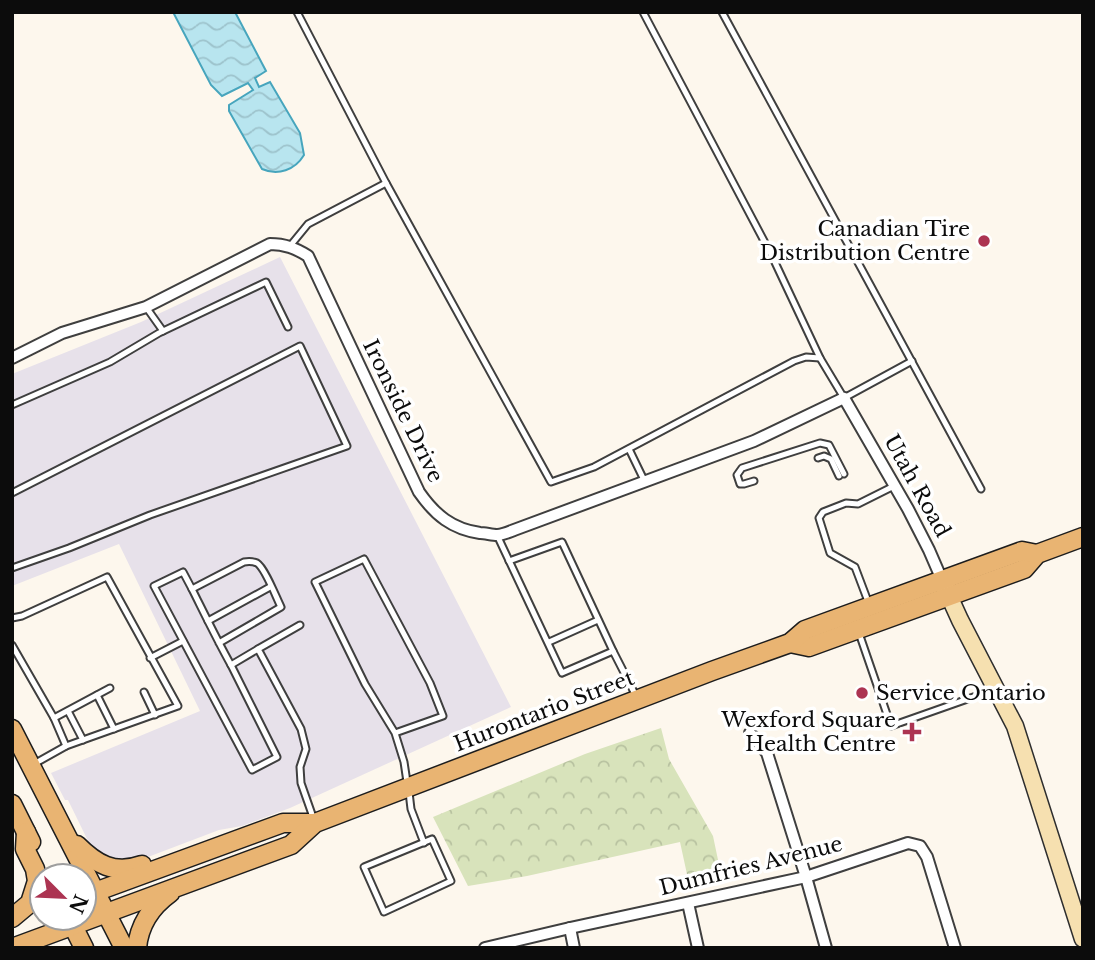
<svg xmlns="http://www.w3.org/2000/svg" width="1095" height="960" viewBox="0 0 1095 960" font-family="'Libre Baskerville',serif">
<defs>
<pattern id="park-crowns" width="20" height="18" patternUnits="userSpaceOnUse" patternTransform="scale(1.75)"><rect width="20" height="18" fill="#d8e3bb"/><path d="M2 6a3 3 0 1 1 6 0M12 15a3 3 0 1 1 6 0" fill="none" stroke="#b8c2a0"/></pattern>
<pattern id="water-waves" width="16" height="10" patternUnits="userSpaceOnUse" patternTransform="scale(1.75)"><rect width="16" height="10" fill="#b8e5ef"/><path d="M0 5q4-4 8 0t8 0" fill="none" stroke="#9dc3cc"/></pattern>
</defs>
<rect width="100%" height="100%" fill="#fdf7ed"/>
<path fill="#e7e1ea" d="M280 257 511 707 290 808 242 826 219 830 140 860 119 861 106 857 91 847 68 800H65L51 773 200 711 119 544 12 586V374L141 322Z"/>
<path fill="url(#park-crowns)" d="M661 728 669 759 713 836 722 879 690 888 680 842 527 876 468 886 433 817 585 754Z"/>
<path fill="url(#water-waves)" stroke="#47a5bd" stroke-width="2" d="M173 12H235L266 71 255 78 259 87 270 82 300 133 304 155C295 170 278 176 262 169L229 111V105L253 90 248 83 222 96 211 85Z"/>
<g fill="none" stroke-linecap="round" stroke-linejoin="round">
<defs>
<g id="lane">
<path d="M297 12 386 183"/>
<path d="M643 12 772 256 820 358 844 398 912 361"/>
<path d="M722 12 981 489"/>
<path d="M290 246 308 224 386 183 551 482 594 467 794 361 806 357 820 358"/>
<path d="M146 307 163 331"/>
<path d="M12 405 110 362 159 333 266 282 288 327"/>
<path d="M629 449 644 480"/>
<path d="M818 458 824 456 831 459 839 476"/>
<path d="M754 481 744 484H740L737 475 742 468 820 443 829 445 844 474"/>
<path d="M12 493 300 346 347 446 150 515 69 548 12 568"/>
<path d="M497 535 562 673 613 651 636 696"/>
<path d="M509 561 562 542 613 651"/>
<path d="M192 589 183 572 154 586 252 770 277 757 231 665"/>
<path d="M869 604 855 567 830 553 819 518 823 512 846 503 858 504 894 486"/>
<path d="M12 618 22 616 107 577 178 706 66 746"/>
<path d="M208 621 270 587"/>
<path d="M300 625 258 649 301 729 306 749 300 767 301 783 314 820"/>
<path d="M859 633 891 726 979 695 992 688"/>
<path d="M549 642 598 620"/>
<path d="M219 643 281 607C276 597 265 568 257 563 252 561 249 561 244 562L192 589C205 615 217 640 231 665L258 649"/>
<path d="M12 645 54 718 66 746 34 764"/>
<path d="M150 658 183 641"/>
<path d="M144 692 155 715"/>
<path d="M97 695 114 729"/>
<path d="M68 711 83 740"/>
<path d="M54 718 110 688"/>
<path d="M395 733 443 716 430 683 364 559 315 582 365 684 395 733 404 762 407 782"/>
<path d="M409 792 411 809 424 843"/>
<path d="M432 839 451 881 384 912 364 867Z"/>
</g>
<g id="street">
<path d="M12 358 62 333 146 307 270 244C285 244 295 248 308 256L419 492C435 515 452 529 480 533 485 533 492 535 497 535 502 535 509 532 514 530L754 441 844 398 908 509 929 550 942 580"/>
<path d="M750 733 767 753 806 877 826 948"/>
<path d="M688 903 698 948"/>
<path d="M570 928 574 948"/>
<path d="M485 948 570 928 806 877 908 843 920 846 927 857 955 948"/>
</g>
<path id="secondary" d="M945 587 960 620 1015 726 1083 939"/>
<g id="primary">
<path d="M790 643 809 647 1024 569 1037 554 1083 537"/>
<path d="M12 729 124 948"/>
<path d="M12 804 31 842"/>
<path d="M77 845C96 864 114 875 142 865"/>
<path d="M84 896 283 823H315"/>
<path d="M12 918 30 903 37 881 35 869 25 849 26 832"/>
<path d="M69 918 84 948"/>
<path d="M12 948 291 845 315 823 712 671 790 643 805 630 1022 551 1037 554"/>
<path d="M137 948C139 925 152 906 170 893"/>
</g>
</defs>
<use href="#lane" stroke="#3f3f3f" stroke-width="9"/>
<use href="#street" stroke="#3f3f3f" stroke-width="14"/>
<use href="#secondary" stroke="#2e2e2e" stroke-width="19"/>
<use href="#primary" stroke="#1d1d1d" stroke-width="21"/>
<use href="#lane" stroke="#fff" stroke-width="5"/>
<use href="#street" stroke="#fff" stroke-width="10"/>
<use href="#secondary" stroke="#f6e0b0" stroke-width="16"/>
<use href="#primary" stroke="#e9b472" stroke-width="18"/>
</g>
<g fill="#ac3452" stroke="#fff" stroke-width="2.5">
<circle cx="984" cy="241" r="7"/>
<circle cx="862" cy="693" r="7"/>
<path d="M908.5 721.5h7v7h7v7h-7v7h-7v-7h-7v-7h7z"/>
</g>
<g text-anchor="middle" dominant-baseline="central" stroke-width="7" stroke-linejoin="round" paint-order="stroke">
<g font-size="21" fill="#0c0c0c" stroke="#fff" text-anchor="end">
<text x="970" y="229">Canadian Tire<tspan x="970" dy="24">Distribution Centre</tspan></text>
<text x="876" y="693" text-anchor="start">Service Ontario</text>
<text x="896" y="720">Wexford Square<tspan x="896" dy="24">Health Centre</tspan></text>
</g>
<g font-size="21" fill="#0c0c0c" stroke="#fff">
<text transform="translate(403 411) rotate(64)">Ironside Drive</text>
<text transform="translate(917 486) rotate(61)">Utah Road</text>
<text transform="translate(544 711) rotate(-21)">Hurontario Street</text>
<text transform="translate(751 866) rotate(-14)">Dumfries Avenue</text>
</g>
</g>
<rect width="1095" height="960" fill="none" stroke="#0c0c0c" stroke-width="28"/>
<g transform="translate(63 897) rotate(114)"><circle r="33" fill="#ffffff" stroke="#9e9e9e" stroke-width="2"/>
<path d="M0-5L12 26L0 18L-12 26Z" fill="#ac3452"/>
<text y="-10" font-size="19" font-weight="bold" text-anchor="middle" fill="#0c0c0c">N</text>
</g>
</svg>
